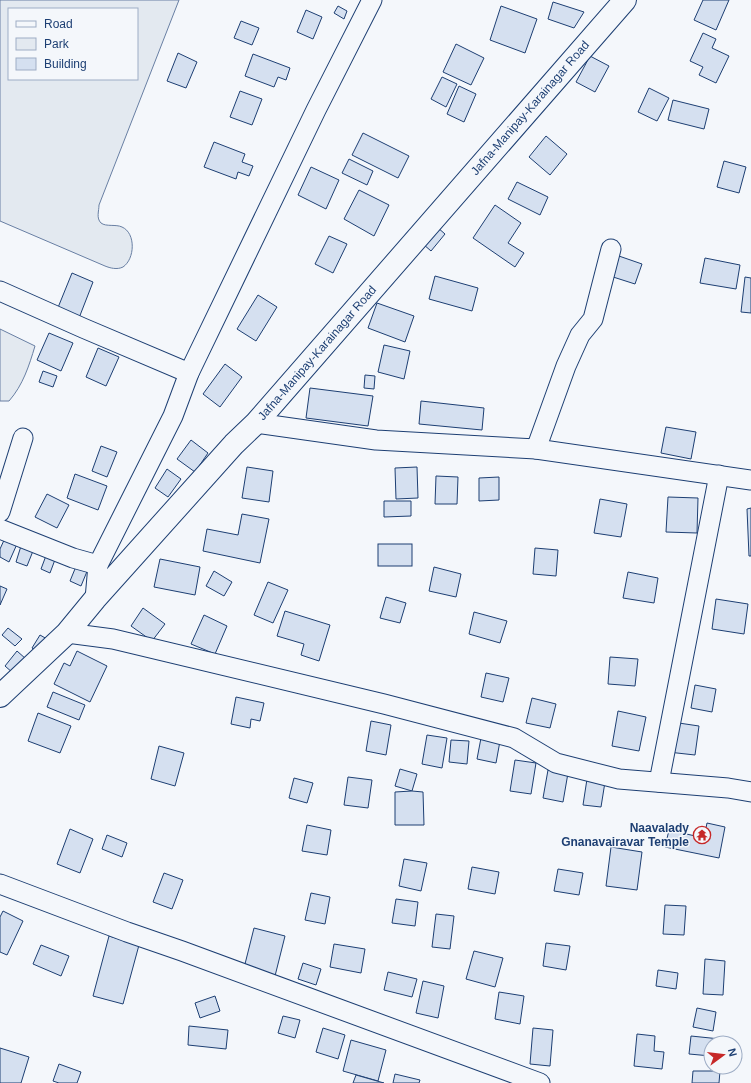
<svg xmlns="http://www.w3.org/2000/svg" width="751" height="1083" viewBox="0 0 751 1083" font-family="Helvetica,sans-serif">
<rect width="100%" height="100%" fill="#f4f7fb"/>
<g fill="#e3e9f0" stroke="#687fa3" fill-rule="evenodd">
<path d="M0 0H179L99 205C99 211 96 218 101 223 106 227 116 224 122 227 136 233 135 259 123 267 117 270 110 268 105 266L0 221ZM9 9H137V79H9Z"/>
<path d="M0 329 35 346C29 366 23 385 9 401H0Z"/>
</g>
<g fill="#d5e0f0" stroke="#1d3f73">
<path d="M703 0H729L716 30 694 20Z"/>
<path d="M553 2 584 12 574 28 548 19Z"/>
<path d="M338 6 347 11 344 19 334 13Z"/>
<path d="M501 6 537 19 525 53 490 40Z"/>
<path d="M306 10 322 17 313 39 297 32Z"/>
<path d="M241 21 259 28 252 45 234 38Z"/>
<path d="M703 33 716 39 712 48 729 56 716 83 699 75 703 67 690 61Z"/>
<path d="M456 44 484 58 471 85 443 72Z"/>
<path d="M178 53 197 62 186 88 167 81Z"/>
<path d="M253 54 290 68 286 80 278 77 274 87 245 76Z"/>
<path d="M590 56 609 66 595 92 576 82Z"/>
<path d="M442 77 457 84 446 107 431 99Z"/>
<path d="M459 86 476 94 464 122 447 114Z"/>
<path d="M649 88 669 98 657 121 638 112Z"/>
<path d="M240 91 262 99 252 125 230 117Z"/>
<path d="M673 100 709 109 704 129 668 120Z"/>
<path d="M363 133 409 156 398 178 352 155Z"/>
<path d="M546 136 567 154 550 175 529 157Z"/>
<path d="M214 142 245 154 242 162 253 166 249 176 238 172 236 179 204 167Z"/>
<path d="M349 159 373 171 367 185 342 173Z"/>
<path d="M724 161 746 167 739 193 717 187Z"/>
<path d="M311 167 339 180 326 209 298 195Z"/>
<path d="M517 182 548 197 540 215 508 199Z"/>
<path d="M359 190 389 205 374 236 344 219Z"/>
<path d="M495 205 521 223 508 243 524 253 515 267 473 238Z"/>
<path d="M437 227 445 234 431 251 423 244Z"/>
<path d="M329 236 347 244 333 273 315 264Z"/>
<path d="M616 255 642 264 635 284 610 276Z"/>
<path d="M705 258 740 265 736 289 700 283Z"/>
<path d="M72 273 93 282 79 318 57 310Z"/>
<path d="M435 276 478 288 472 311 429 299Z"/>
<path d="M745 277 751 278V313L741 312Z"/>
<path d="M258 295 277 307 256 341 237 329Z"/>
<path d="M377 303 414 316 405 342 368 328Z"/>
<path d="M49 333 73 343 61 371 37 360Z"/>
<path d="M384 345 410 351 404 379 378 372Z"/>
<path d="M98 348 119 357 106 386 86 377Z"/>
<path d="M225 364 242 377 220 407 203 394Z"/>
<path d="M43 371 57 376 53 387 39 382Z"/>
<path d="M365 375 375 376 374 389 364 388Z"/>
<path d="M310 388 373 396 368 426 306 418Z"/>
<path d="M421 401 484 408 482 430 419 424Z"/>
<path d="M666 427 696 432 691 459 661 453Z"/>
<path d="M191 440 208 453 195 472 177 459Z"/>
<path d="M101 446 117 452 107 477 92 471Z"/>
<path d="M247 467 273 471 269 502 242 498Z"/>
<path d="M417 467 418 498 396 499 395 468Z"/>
<path d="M167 469 181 479 168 497 155 488Z"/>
<path d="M75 474 107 486 98 510 67 498Z"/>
<path d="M436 476 458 477 457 504H435Z"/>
<path d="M499 477V500L479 501V478Z"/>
<path d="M47 494 69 505 57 528 35 517Z"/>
<path d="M668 497 698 498 697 533 666 532Z"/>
<path d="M600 499 627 504 621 537 594 533Z"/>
<path d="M384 501H411V516L384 517Z"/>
<path d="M751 508V556H749L747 509Z"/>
<path d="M242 514 269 519 260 563 203 551 207 529 238 535Z"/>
<path d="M5 538 17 544 9 562 0 557V549Z"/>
<rect x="378" y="544" width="34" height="22"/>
<path d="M21 546 33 551 27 566 16 562Z"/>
<path d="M535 548 558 550 556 576 533 574Z"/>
<path d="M47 553 56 557 50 573 41 569Z"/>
<path d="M160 559 200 567 195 595 154 587Z"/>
<path d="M77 564 88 569 81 586 70 581Z"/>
<path d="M434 567 461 574 456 597 429 591Z"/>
<path d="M214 571 232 582 224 596 206 586Z"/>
<path d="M628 572 658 578 654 603 623 598Z"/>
<path d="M268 582 288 590 273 623 254 615Z"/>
<path d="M0 586 7 589 0 605Z"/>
<path d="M386 597 406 603 400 623 380 618Z"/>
<path d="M716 599 748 604 744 634 712 629Z"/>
<path d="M143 608 165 624 152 641 131 626Z"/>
<path d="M285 611 330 625 319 661 301 655 304 644 277 636Z"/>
<path d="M474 612 507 621 500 643 469 634Z"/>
<path d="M204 615 227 626 215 654 191 644Z"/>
<path d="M8 628 22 639 15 646 2 635Z"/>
<path d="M40 635 47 639 39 653 32 648Z"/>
<path d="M17 651 26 659 13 673 5 666Z"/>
<path d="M77 651 107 666 90 702 54 684 64 663 70 666Z"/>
<path d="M610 657 638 659 635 686 608 684Z"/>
<path d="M486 673 509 678 503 702 481 697Z"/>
<path d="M695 685 716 689 712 712 691 708Z"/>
<path d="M53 692 85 705 79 720 47 707Z"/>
<path d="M236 697 264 703 260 721 251 719 250 728 231 724Z"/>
<path d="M532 698 556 704 550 728 526 723Z"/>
<path d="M618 711 646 717 639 751 612 746Z"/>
<path d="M38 713 71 726 60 753 28 741Z"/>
<path d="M371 721 391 725 386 755 366 751Z"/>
<path d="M672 722 699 726 695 755 668 752Z"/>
<path d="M427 735 447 738 442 768 422 764Z"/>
<path d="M481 738 500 741 496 763 477 759Z"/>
<path d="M451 740 469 741 467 764 449 762Z"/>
<path d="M159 746 184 753 175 786 151 779Z"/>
<path d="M515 760 536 763 531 794 510 791Z"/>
<path d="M400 769 417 774 412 791 395 786Z"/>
<path d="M548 770 568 773 563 802 543 798Z"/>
<path d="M348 777 372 780 368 808 344 805Z"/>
<path d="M294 778 313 783 307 803 289 798Z"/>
<path d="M587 779 605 782 601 807 583 805Z"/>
<path d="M412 791 423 792 424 825H395V792Z"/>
<path d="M707 823 725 827 719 858 665 847 669 830 704 838Z"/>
<path d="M307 825 331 830 327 855 302 851Z"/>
<path d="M70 829 93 839 80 873 57 864Z"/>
<path d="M107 835 127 843 122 857 102 849Z"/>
<path d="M611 847 642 852 637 890 606 886Z"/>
<path d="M404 859 427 863 421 891 399 886Z"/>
<path d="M472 867 499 872 495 894 468 889Z"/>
<path d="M558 869 583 873 579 895 554 891Z"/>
<path d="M164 873 183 880 172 909 153 902Z"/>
<path d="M311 893 330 897 325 924 305 920Z"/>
<path d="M396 899 418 902 415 926 392 923Z"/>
<path d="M665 905 686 906 684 935 663 934Z"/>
<path d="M3 911 23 921 7 955 0 952V917Z"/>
<path d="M436 914 454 916 450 949 432 947Z"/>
<path d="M254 928 285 936 275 976 244 968Z"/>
<path d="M109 936 139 945 123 1004 93 996Z"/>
<path d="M546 943 570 946 566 970 543 966Z"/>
<path d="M334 944 365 949 361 973 330 967Z"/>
<path d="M41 945 69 956 61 976 33 964Z"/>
<path d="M474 951 503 958 495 987 466 979Z"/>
<path d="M705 959 725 961 723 995 703 994Z"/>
<path d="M303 963 321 969 316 985 298 979Z"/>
<path d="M658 970 678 973 676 989 656 986Z"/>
<path d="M388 972 417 979 412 997 384 990Z"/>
<path d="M423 981 444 986 438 1018 416 1013Z"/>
<path d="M499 992 524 996 520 1024 495 1019Z"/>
<path d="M215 996 220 1011 200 1018 195 1003Z"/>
<path d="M697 1008 716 1012 713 1031 693 1027Z"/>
<path d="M283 1016 300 1020 295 1038 278 1033Z"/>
<path d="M189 1026 228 1030 226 1049 188 1045Z"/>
<path d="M323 1028 345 1035 338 1059 316 1052Z"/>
<path d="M533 1028 553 1030 550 1066 530 1064Z"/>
<path d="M637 1034 655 1036 654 1051 664 1052 662 1069 634 1066Z"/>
<path d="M691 1036 720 1039V1043H711V1056L689 1054Z"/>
<path d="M351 1040 386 1050 378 1081 343 1071Z"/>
<path d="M0 1048 29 1057 21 1083H0Z"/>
<path d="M59 1064 81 1072 77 1083H59L53 1081Z"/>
<path d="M693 1071H720L719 1083H692Z"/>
<path d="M395 1074 420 1080 419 1083H393Z"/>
<path d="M356 1075 384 1083H353Z"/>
</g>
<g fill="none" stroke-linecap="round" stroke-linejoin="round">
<defs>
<g id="minor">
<path d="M0 291 83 328 189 373"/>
<path d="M256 423 376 440 536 449 566 366 580 335 593 319 611 249"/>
<path d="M536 449 751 480"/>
<path d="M0 512 23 438"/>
<path d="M0 529 73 558 98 565"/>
<path d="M95 599 98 565 173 416 189 373 316 110 372 0"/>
<path d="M67 633 113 639 384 704 514 738 556 763 619 779 728 788 751 792"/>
<path d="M659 782 719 475"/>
<path d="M0 884 127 932 182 951 540 1083"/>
</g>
<path id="major" d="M0 696 67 633 95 599 234 444 256 423 625 0"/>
</defs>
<use href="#minor" stroke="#1d3f73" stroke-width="21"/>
<use href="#major" stroke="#1d3f73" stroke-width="24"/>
<use href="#minor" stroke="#f4f7fb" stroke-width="19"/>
<use href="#major" stroke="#f4f7fb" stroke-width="22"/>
</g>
<defs>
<symbol id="temple-ring" viewBox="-11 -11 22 22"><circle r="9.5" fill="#f4f7fb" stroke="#c62828" stroke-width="1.5"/><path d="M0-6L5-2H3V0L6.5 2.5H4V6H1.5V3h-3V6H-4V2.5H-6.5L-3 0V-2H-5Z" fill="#c62828"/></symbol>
</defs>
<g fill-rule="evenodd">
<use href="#temple-ring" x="692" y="825" width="20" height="20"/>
</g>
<g text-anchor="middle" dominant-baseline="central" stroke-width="3" stroke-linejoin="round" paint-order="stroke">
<g font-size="12" fill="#1d3f73" stroke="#f4f7fb">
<text transform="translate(530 108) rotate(-49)">Jafna-Manipay-Karainagar Road</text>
<text transform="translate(317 353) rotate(-49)">Jafna-Manipay-Karainagar Road</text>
</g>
<g font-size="12" font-weight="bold" fill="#1d3f73" stroke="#f4f7fb" text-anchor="end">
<text x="689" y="828">Naavalady<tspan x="689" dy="14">Gnanavairavar Temple</tspan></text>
</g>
</g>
<rect x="8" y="8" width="130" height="72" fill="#f4f7fb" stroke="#9eadc5"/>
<rect x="16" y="21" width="20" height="6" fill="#f4f7fb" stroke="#9eadc5"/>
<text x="44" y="28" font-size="12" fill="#1d3f73">Road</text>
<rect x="16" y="38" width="20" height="12" fill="#e3e9f0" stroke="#9eadc5"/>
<text x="44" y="48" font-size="12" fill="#1d3f73">Park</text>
<rect x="16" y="58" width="20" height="12" fill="#d5e0f0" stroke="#9eadc5"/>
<text x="44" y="68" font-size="12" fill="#1d3f73">Building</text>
<g transform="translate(723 1055) rotate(75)"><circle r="19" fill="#f4f7fb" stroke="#9eadc5"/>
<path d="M0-3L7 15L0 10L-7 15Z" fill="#c62828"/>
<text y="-6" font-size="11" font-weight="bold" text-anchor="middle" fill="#1d3f73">N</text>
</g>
</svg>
